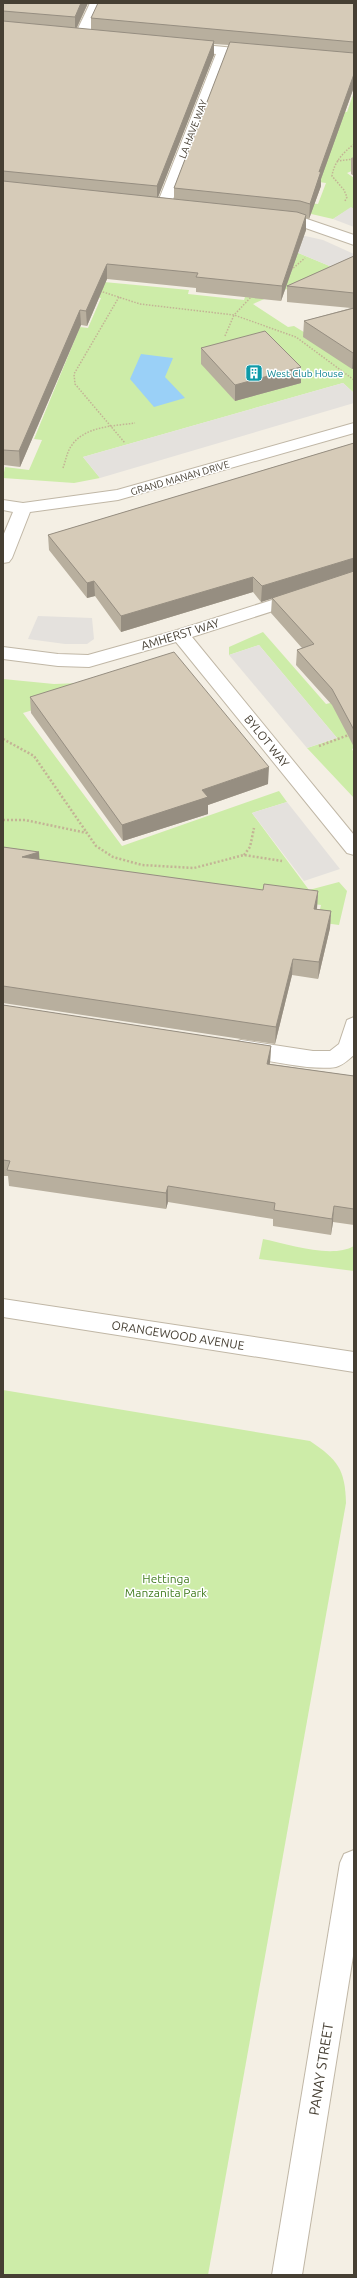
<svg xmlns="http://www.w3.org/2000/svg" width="357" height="2278" viewBox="0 0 357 2278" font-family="Ubuntu,sans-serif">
<rect width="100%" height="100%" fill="#f4efe4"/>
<g fill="#cdeca8">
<path d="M354 92V170L347 173 354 178V209L351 208 333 219 294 210 298 202 318 204 326 183 319 182 342 111 347 112Z"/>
<path d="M268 229 296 252 332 267 319 275 253 304 288 327 294 326 346 358 342 361 354 369V393L343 383 83 457 100 478 74 483 3 478 5 467 29 470 42 440 34 439 80 327 88 328 101 298 20 288 40 276 189 290 188 294 244 300Z"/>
<path d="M263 632 326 704 343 700 354 713V748L352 749 354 753V798L307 748 337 738 259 645 229 655V647Z"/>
<path d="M176 666 23 713 122 846 279 791 287 802 252 813 309 890 339 882 347 891 339 925 317 922 321 905 3 862V679L54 684 107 682Z"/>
<path d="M263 1239C289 1244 331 1259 354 1246V1271L259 1259Z"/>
<path d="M3 1390 310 1441C338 1460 345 1469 346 1503L208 2275H3Z"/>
</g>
<g fill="#e4e1dd">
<path d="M351 207 354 209V227L333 219Z"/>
<path d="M283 231 323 240 354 254V259L332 267 296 252Z"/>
<path d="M343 383 354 393V403L100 478 83 457Z"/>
<path d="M38 616 92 618 94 639 87 644H65L28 639Z"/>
<path d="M259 645 337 738 307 748 229 655Z"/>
<path d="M287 802 340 869 304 881 252 813Z"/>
</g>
<path fill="#9ad0f7" d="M141 354 173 358 165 377 185 398 154 407 130 379Z"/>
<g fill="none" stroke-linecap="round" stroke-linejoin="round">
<defs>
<g id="minor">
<path d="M90 3H104L86 40H76L74 37Z"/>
<path d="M183 43 257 50 264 54 257 58 229 55 170 207 163 211 156 207 216 54 178 50 176 47Z"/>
<path d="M277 215 304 218 354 235V245L297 225 272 222 270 219 272 216Z"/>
<path d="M354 423V433L118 500 30 512 12 558 9 562 3 563V536L13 512 3 510V500L23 503 117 490Z"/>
<path d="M354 574V585L192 637 354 835V855L347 853 176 642 89 667 58 666 3 659V647L58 654 88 655 174 631Z"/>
<path d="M354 1017V1055C348 1060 343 1065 336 1067 311 1071 267 1060 241 1056L233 1053 230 1048 233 1043 241 1040 313 1051H330L339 1044 347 1020Z"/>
<path d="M3 1299 354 1352V1372L3 1317Z"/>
<path d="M354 1850V1950L302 2275H272L340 1863 344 1854Z"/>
</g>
</defs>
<use href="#minor" stroke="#c0b7a6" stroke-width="2"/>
<g stroke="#c3b395" stroke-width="1.5" stroke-dasharray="1.5 1.5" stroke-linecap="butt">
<path d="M337 161 354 159"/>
<path d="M345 201 347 197 344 190 332 176C334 162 343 153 354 144"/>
<path d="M291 270 305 258"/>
<path d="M100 291 140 304 234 315 252 296"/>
<path d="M119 297 74 374 75 384 125 443"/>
<path d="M225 336 234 315 296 337 354 380"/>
<path d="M63 468C66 460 67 451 72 445 85 426 115 426 135 423"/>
</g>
<g stroke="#c3b395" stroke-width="2.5" stroke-dasharray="2 2" stroke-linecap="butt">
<path d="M3 739 34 756 87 833"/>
<path d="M319 746 354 733"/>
<path d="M3 820H25L87 833 96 846 113 857 142 865 194 868 244 855 282 861"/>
<path d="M244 855 250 847 254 828"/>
</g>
<use href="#minor" fill="#fff" fill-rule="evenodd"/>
</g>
<g fill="#b8af9e" fill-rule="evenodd">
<path d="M3 3H88L77 28 91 30V18L354 3V87L321 179V186L309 219 306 218V230L281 301 196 292V288L107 279 87 326 81 325 20 467 4 465 3 467ZM214 44 229 45 174 188V199L158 197 214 55Z"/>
<path d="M354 157V176L351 174V158Z"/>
<path d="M354 256V368L352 369 303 337 304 321 351 308 287 302V286Z"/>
<path d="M201 348 301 367V383L235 401 201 364Z"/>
<path d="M354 443V747L332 705 296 665 297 650 302 648 271 613 272 598 261 602 253 592 121 632 95 596 87 598 49 550 48 535Z"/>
<path d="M30 697 268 784 208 805V814L123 841 31 713Z"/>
<path d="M3 847 39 852V860L263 890 318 891 317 909 331 911 330 928 318 979 292 975 275 1044 3 1003Z"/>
<path d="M3 1005 271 1046 270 1064 354 1076V1225L333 1222 331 1235 273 1226V1219L168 1202 166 1209 9 1186 8 1176H3Z"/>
</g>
<g fill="#968e81">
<path d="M81 3H88L75 31V17Z"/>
<path d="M214 41V55L157 200V186Z"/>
<path d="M354 74V87L321 179V186L309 219 310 204 319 172Z"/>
<path d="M306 215V230L281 301 282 286Z"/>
<path d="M107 264V279L87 326 86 311Z"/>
<path d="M80 310 81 325 20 467 19 451Z"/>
<path d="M353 353H354V368L352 369Z"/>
<path d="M301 367V383L235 401V385Z"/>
<path d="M3 449 4 465 3 467Z"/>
<path d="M354 558V573L261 602 262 586Z"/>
<path d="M253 577V592L121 632V616Z"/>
<path d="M94 581 95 596 87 598V583Z"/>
<path d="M269 767 268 784 208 805V814L123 841 122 825 202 790Z"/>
<path d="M39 852 40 869 22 857Z"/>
<path d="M318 891 317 907 313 926 314 909Z"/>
<path d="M331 911 330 928 318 979 319 962Z"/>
<path d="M293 959 292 975 275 1044 276 1027Z"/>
<path d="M271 1046 270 1062 266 1080 267 1064Z"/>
<path d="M168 1186V1202L166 1209V1193Z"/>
<path d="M334 1206 333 1222 331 1235 332 1219Z"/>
</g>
<g fill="#d6cbb8" stroke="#968e81">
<path d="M3 3H81L75 17 3 11Z"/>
<path d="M98 3H354V42L91 18Z"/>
<path d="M3 21 214 41 157 186 3 171Z"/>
<path d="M230 42 354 53V74L319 172 321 171 310 204 300 201 174 188Z"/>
<path d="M3 181 297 212 306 215 282 286 196 277 198 273 107 264 86 311 80 310 19 451 3 450Z"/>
<path d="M354 256V293L287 286Z"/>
<path d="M354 308V353H353L304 321Z"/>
<path d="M265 331 301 367 235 385 201 348Z"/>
<path d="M354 443V558L262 586 253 577 121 616 94 581 87 583 48 535Z"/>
<path d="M354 571V730L332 689 297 650 314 644 272 598Z"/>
<path d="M174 652 269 767 202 790 208 797 122 825 30 697Z"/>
<path d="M3 847 39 852 22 857 263 890 264 884 318 891 314 909 331 911 319 962 293 959 276 1027 3 986Z"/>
<path d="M3 1005 271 1046 267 1064 354 1076V1209L334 1206 332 1219 274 1210 275 1203 168 1186 166 1193 7 1170 10 1161 3 1160Z"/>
</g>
<defs>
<symbol id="building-square" viewBox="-11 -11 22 22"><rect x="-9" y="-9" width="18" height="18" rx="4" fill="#0f9aa8" stroke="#fff"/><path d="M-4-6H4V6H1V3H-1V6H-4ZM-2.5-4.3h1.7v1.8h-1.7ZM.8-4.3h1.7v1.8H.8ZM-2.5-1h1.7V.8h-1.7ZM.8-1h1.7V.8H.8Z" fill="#fff"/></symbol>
</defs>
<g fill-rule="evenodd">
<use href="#building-square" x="244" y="363" width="20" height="20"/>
</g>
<g text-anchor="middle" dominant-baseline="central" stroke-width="3" stroke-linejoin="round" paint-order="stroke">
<g font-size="10" fill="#463f33" stroke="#fff">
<text transform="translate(193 129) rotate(-69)">LA HAVE WAY</text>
<text transform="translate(180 478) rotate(-16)">GRAND MANAN DRIVE</text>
</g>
<g font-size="10" fill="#0d838f" stroke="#fff" text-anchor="start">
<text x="267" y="373">West Club House</text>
</g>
<g font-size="12" fill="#463f33" stroke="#fff">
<text transform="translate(180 634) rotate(-17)">AMHERST WAY</text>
<text transform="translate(267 741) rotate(51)">BYLOT WAY</text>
<text transform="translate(178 1335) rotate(9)">ORANGEWOOD AVENUE</text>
</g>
<g font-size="12" fill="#437d21" stroke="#fff">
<text x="166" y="1578">Hettinga<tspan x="166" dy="14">Manzanita Park</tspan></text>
</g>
<g font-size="14" fill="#463f33" stroke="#fff">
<text transform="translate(321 2069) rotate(-81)">PANAY STREET</text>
</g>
</g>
<rect width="357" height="2278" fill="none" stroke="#463f33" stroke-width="8"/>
</svg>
